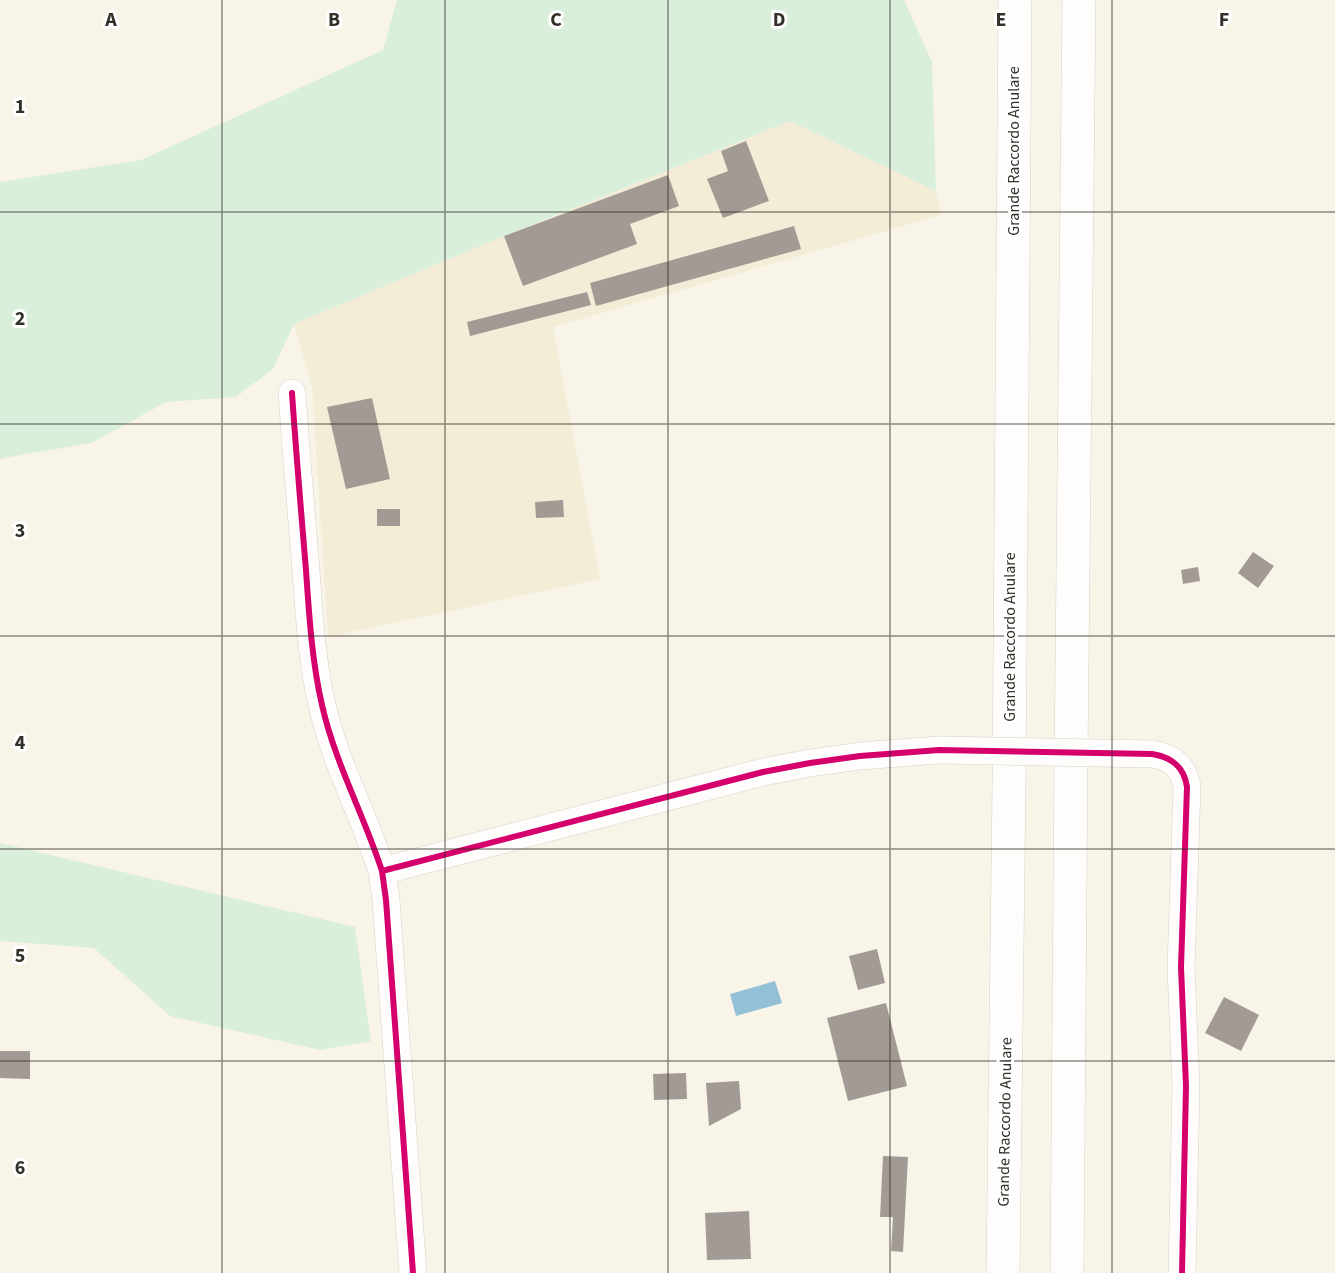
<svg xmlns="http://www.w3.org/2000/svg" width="1335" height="1273" viewBox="0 0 1335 1273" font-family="'Source Sans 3',sans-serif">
<rect width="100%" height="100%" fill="#f9f4e8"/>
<path fill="#f3ecd7" d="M790 121 936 191 941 215 553 327 600 579 328 637 312 387 294 324 504 236Z"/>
<g fill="#daeedc">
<path d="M397 0H904L932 62 936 191 790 121 504 236 294 324 273 369 236 397 166 402 92 443 3 458 0 460V182L141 160 383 50Z"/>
<path d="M0 843 355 927 371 1041 320 1050 170 1016 94 948 0 941Z"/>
</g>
<path fill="#93c0d7" d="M775 981 782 1003 736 1016 730 994Z"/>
<g fill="#a29b95">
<path d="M746 141 769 201 723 218 707 179 728 171 721 151Z"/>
<path d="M668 175 679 206 630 224 637 244 523 286 504 236Z"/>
<path d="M794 226 801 249 596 306 590 283Z"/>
<path d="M587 292 591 305 470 336 467 322Z"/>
<path d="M372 398 390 479 346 489 327 407Z"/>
<path d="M563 500 564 517 536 518 535 502Z"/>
<rect x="377" y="509" width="23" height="17"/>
<path d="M1253 552 1274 566 1258 588 1238 573Z"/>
<path d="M1198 567 1200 581 1183 584 1181 570Z"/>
<path d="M877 949 885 983 858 990 849 956Z"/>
<path d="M1224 997 1259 1015 1241 1051 1205 1033Z"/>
<path d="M886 1003 907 1086 848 1101 827 1018Z"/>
<path d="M0 1051H30V1079L0 1078Z"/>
<path d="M686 1073 687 1099 654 1100 653 1074Z"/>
<path d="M739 1081 741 1109 709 1126 706 1083Z"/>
<path d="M883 1156 908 1157 903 1252 891 1251 893 1217H880Z"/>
<path d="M749 1211 751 1259 707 1260 705 1213Z"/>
</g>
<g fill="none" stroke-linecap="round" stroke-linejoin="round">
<defs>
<g id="minor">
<path d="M292 393C296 452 301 511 306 570 309 614 312 662 322 705 335 763 364 815 382 871"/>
<path d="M1152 754C1171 757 1184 766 1187 787L1181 967 1186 1086 1182 1273"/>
<path d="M413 1273 386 900 382 871 763 772 810 763 860 756 939 750"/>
</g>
<g id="motorway">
<path d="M1003 1273 1009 786 1015 0"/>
<path d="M1067 1273 1071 759 1079 0"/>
</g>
</defs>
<use href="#minor" stroke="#d6d2c9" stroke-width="28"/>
<use href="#motorway" stroke="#d6d2c9" stroke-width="34"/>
<use href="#minor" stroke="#fefdfc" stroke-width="27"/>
<use href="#motorway" stroke="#fefdfc" stroke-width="33"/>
<defs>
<path id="minor-bridge" d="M939 750 1152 754"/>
</defs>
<use href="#minor-bridge" stroke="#d6d2c9" stroke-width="28" stroke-linecap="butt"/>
<use href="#minor-bridge" stroke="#fefdfc" stroke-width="27"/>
<defs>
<g id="cycleway">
<path d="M292 393C296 452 301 511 306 570 309 614 312 662 322 705 335 763 364 815 382 871"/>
<path d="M413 1273 386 900 382 871 763 772 810 763 860 756 939 750 1152 754C1171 757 1184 766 1187 787L1181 967 1186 1086 1182 1273"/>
</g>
</defs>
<use href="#cycleway" stroke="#fff" stroke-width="10"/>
<use href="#cycleway" stroke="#d6006c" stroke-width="6"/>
</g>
<path fill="none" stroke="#333028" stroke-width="1.5" stroke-opacity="0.55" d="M222 0V1273M445 0V1273M668 0V1273M890 0V1273M1112 0V1273M0 212H1335M0 424H1335M0 636H1335M0 849H1335M0 1061H1335"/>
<g text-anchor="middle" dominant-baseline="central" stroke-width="6" stroke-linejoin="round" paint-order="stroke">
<g font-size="16" fill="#333028" stroke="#fff">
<text transform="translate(1014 151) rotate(-90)">Grande Raccordo Anulare</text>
<text transform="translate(1010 637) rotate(-90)">Grande Raccordo Anulare</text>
<text transform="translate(1005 1122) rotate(-89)">Grande Raccordo Anulare</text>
</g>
</g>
<g font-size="20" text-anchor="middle" font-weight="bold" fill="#333028" stroke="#fff" stroke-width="6" stroke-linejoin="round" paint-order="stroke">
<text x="111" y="26">A</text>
<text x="334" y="26">B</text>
<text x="556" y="26">C</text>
<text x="779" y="26">D</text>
<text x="1001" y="26">E</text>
<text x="1224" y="26">F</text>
<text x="20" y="113">1</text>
<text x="20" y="325">2</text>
<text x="20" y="537">3</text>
<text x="20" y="749">4</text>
<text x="20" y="962">5</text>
<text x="20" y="1174">6</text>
</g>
</svg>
